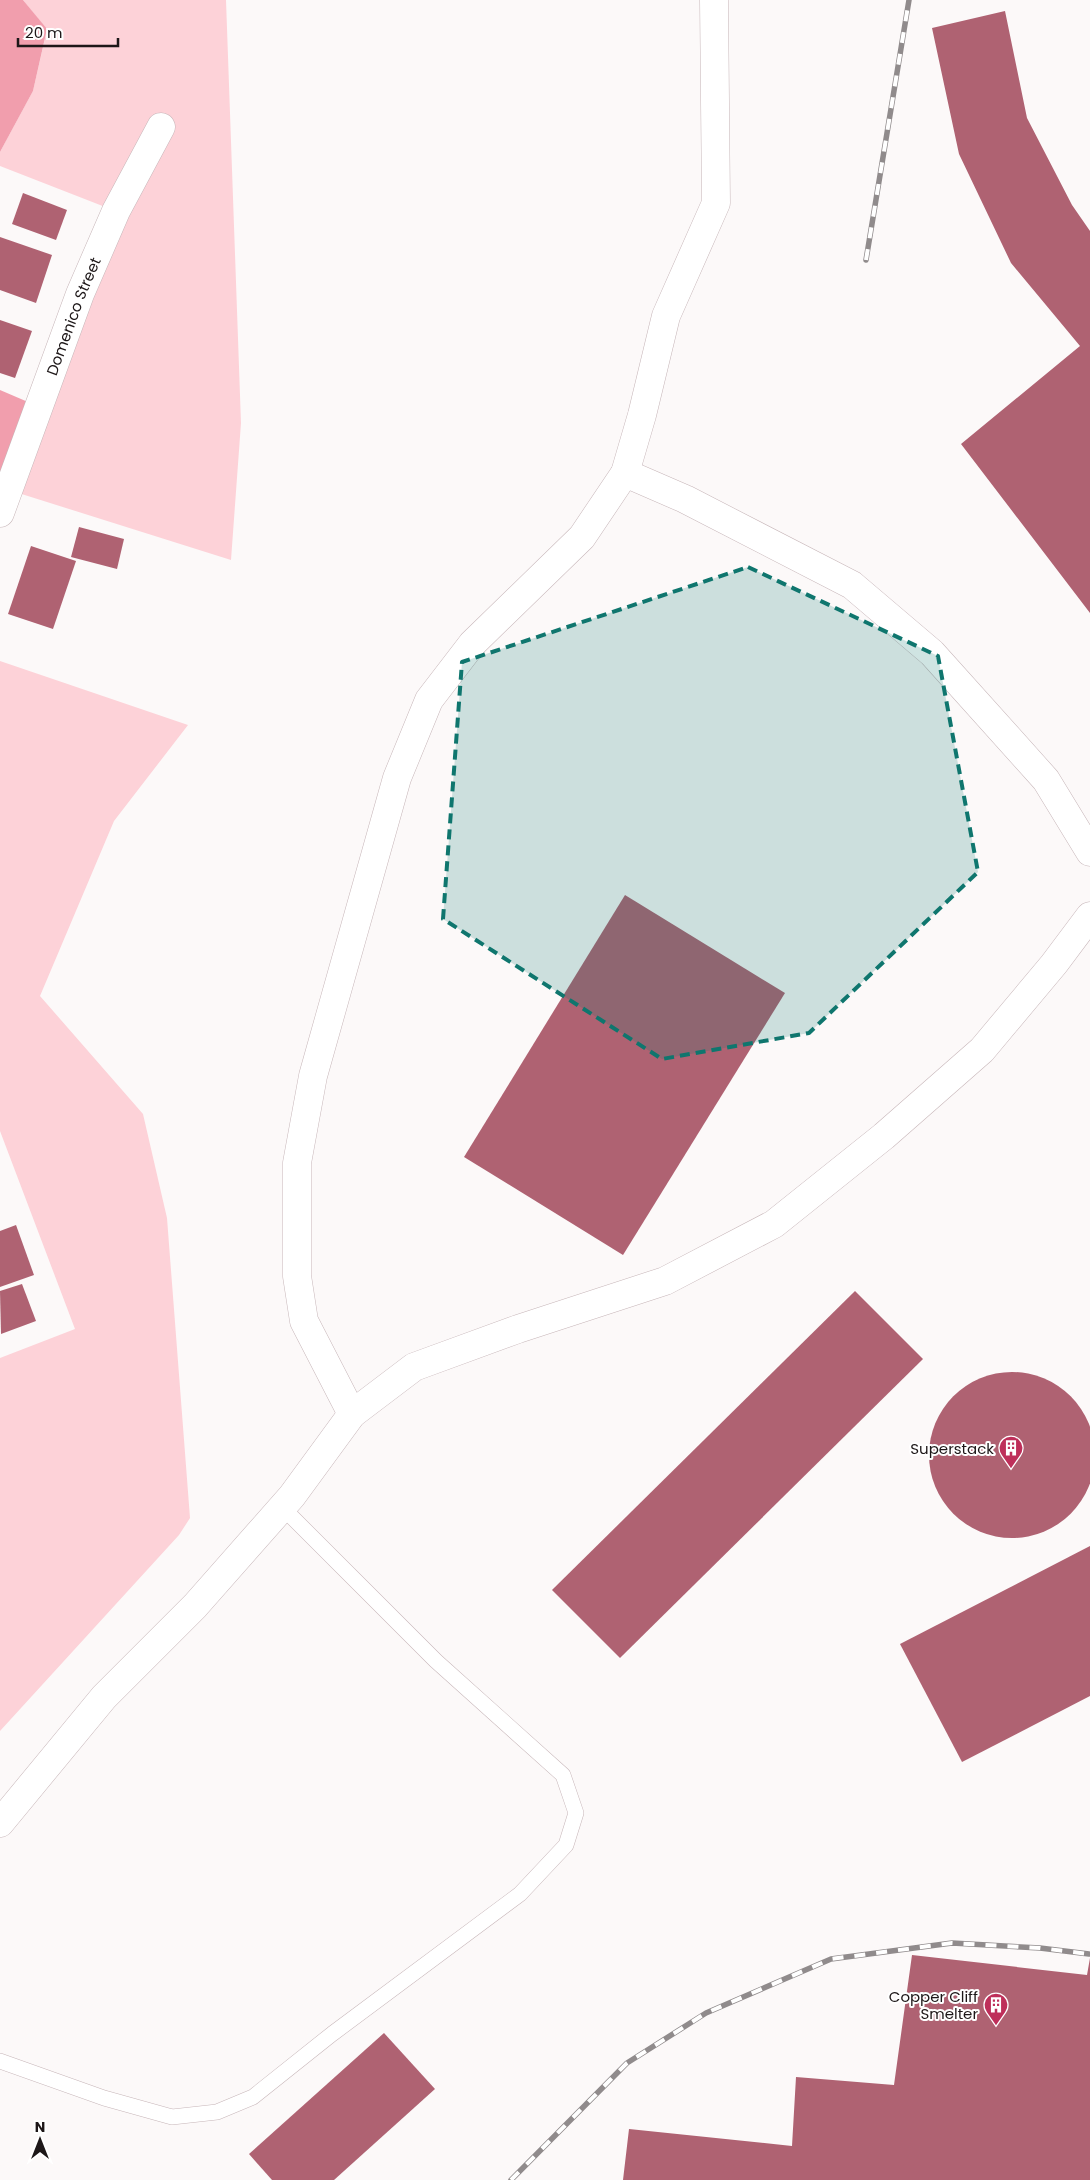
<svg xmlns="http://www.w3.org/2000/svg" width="1090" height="2180" viewBox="0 0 1090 2180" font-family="Poppins,sans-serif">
<rect width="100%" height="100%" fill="#fcf9f9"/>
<g fill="#fdd2d8">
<path d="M23 0H226L241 423 231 560 12 491 118 212 0 166V152L33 91 47 30Z"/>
<path d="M0 661 188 725 114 821 40 996 143 1114 167 1218 190 1518 179 1535 0 1731V1358L75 1329 0 1131Z"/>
</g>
<g fill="#f19ead">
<path d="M0 0H23L47 29 33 91 0 152Z"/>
<path d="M0 390 42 408 0 523Z"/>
</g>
<g fill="#af6272">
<path d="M1005 11 1027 118 1072 205 1090 231V613L961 444 1080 346 1011 263 959 154 932 28Z"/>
<path d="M23 193 67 210 56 240 12 224Z"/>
<path d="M0 237 52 255 36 303 0 290Z"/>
<path d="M0 320 32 331 15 378 0 373Z"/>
<path d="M79 527 124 539 117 569 71 557Z"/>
<path d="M31 546 76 561 53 629 8 614Z"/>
<path d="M625 895 785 993 623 1255 464 1157Z"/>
<path d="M16 1225 34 1275 0 1287V1231Z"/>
<path d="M22 1284 36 1321 1 1334 0 1291Z"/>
<path d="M855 1291 923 1359 620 1658 552 1590Z"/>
<circle cx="1012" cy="1455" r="83"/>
<path d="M1090 1546V1696L962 1762 900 1644Z"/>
<path d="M912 1955 1087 1975 1090 1958V2180H623L629 2129 792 2146 796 2077 894 2085Z"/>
<path d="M384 2033 435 2089 334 2180H272L249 2154Z"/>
</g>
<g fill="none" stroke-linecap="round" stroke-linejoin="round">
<defs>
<path id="lane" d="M0 2061 104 2098 172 2117 217 2112 253 2097 332 2034 520 1894 566 1845 576 1813 563 1775 436 1661 282 1507"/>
<g id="street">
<path d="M625 473 685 499 852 585 932 653 1046 780 1090 852"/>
<path id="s1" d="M0 513 80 294 116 211 161 127"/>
<path d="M352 1414 304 1321 297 1276V1163L313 1076 397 778 429 700 472 644 582 537 625 473 642 415 666 316 716 203 714 0"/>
<path d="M0 1823 104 1697 195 1606 292 1496 352 1414 414 1367 518 1329 665 1281 774 1224 884 1136 982 1050 1054 964 1090 916"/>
</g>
</defs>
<use href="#lane" stroke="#c7b6b9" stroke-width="16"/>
<use href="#street" stroke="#c7b6b9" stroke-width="29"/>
<use href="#lane" stroke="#fff" stroke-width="15"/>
<use href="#street" stroke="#fff" stroke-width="28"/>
<defs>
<g id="rail">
<path d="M866 260 909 0"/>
<path d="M511 2180 627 2063 706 2013 831 1959 952 1943 1040 1948 1089 1954"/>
</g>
</defs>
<use href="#rail" stroke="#908b8c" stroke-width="5.5"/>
<use href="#rail" stroke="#fff" stroke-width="4" stroke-dasharray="11" stroke-linecap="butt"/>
</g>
<path fill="#0f766e" fill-opacity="0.2" stroke="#0f766e" stroke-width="4" stroke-dasharray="10 6" stroke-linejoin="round" d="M748 567 938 656 978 872 809 1033 662 1059 443 919 462 662Z"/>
<defs>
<symbol id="building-pin" viewBox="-11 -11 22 30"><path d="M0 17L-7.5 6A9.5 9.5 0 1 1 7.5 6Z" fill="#be2f5a" stroke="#fff"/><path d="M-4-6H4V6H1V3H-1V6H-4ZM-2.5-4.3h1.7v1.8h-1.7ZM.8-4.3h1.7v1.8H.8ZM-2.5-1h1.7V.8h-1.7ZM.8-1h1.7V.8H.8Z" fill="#fff"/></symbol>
</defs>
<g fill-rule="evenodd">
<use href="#building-pin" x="997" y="1434" width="28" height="38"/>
<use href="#building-pin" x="982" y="1991" width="28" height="38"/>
</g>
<g text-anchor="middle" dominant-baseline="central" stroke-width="4" stroke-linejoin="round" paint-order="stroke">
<g font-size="15" fill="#1d1718" stroke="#fff">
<text stroke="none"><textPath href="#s1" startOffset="210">Domenico Street</textPath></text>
</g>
<g font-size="15" fill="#1d1718" stroke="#fff" text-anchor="end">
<text x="994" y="1448">Superstack</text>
<text x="978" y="1996">Copper Cliff<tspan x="978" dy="17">Smelter</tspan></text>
</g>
</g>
<g transform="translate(40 2140)" stroke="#ffffff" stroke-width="4" paint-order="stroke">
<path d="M0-4L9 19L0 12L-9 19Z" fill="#1d1718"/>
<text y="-8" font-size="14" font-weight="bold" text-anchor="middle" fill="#1d1718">N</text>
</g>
<path d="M18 38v8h100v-8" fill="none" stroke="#1d1718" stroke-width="2.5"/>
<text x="25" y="38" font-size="15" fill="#1d1718" stroke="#ffffff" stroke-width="4" paint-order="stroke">20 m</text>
</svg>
